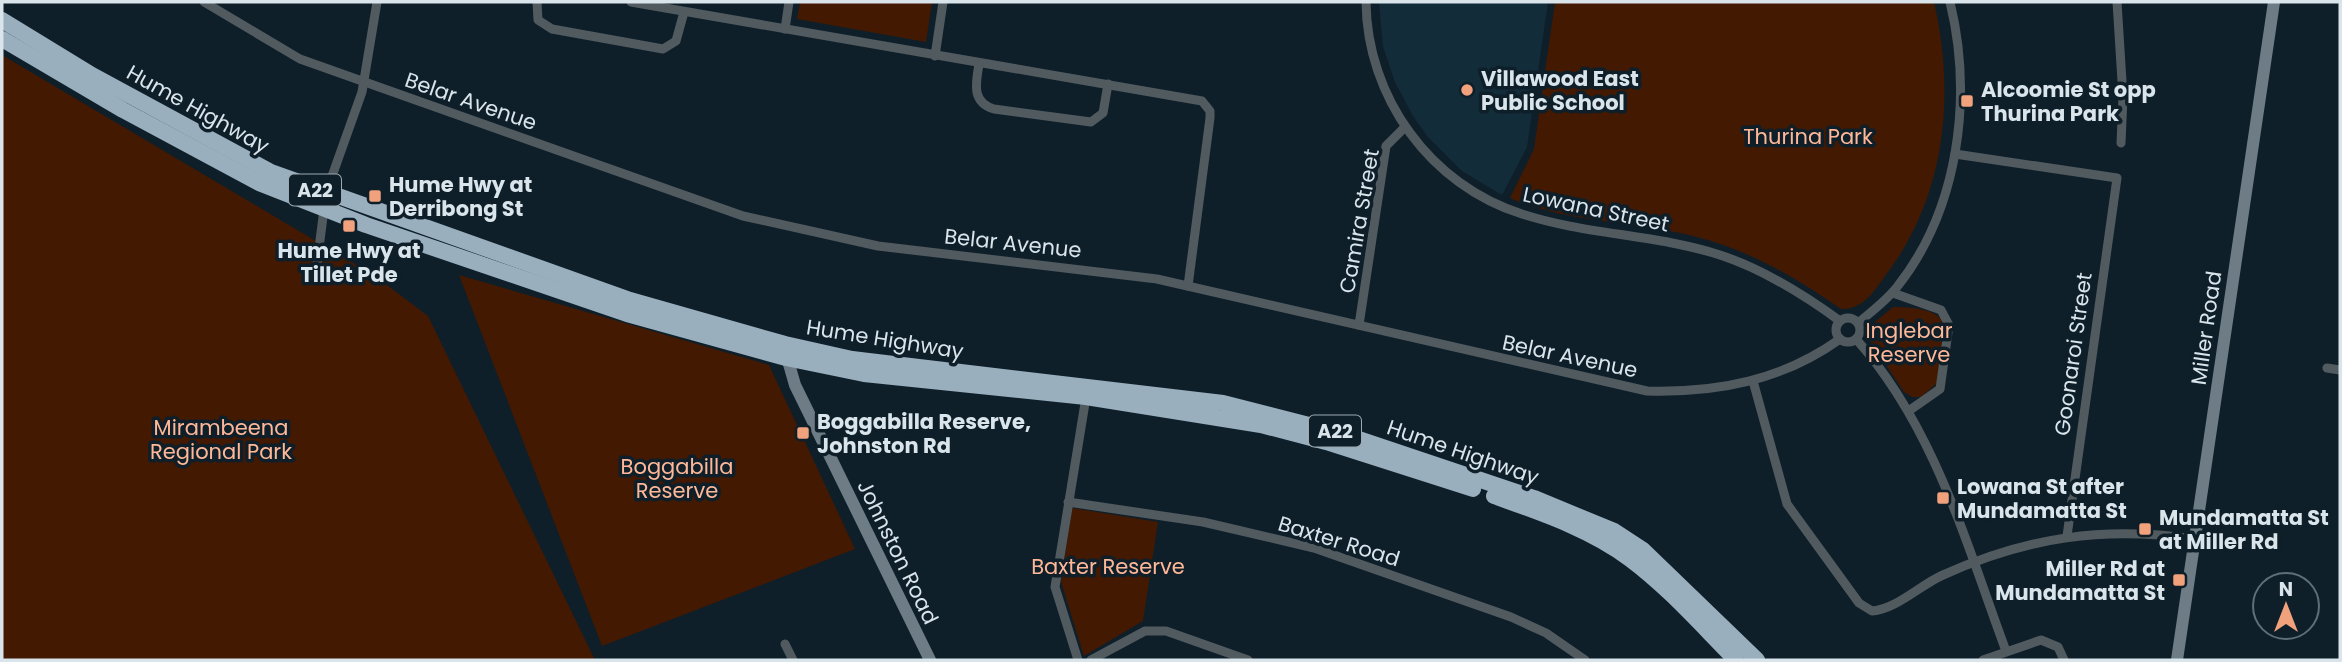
<svg xmlns="http://www.w3.org/2000/svg" width="2342" height="662" viewBox="0 0 2342 662" font-family="Poppins,sans-serif">
<rect width="100%" height="100%" fill="#0e1f2a"/>
<path fill="#132c3a" d="M1379 2H1548L1527 147 1502 195 1462 171 1428 137 1413 116 1395 82 1383 46Z"/>
<g fill="#431902">
<path d="M800 2H932L926 42 797 19Z"/>
<path d="M1555 2H1934C1956 97 1945 198 1885 276 1874 292 1862 310 1841 309 1795 277 1747 249 1693 236 1633 221 1567 223 1510 198L1534 149Z"/>
<path d="M2 55 375 276 428 316 595 660H2Z"/>
<path d="M459 275 769 365 855 549 602 646Z"/>
<path d="M1893 307C1908 307 1936 308 1944 323L1937 383 1921 397H1912L1904 392 1866 335 1868 328Z"/>
<path d="M1072 508 1158 522 1143 621 1084 656 1061 582Z"/>
</g>
<g fill="none" stroke-linecap="round" stroke-linejoin="round">
<g stroke="#515a5f" stroke-width="9">
<path d="M204 2 300 59 743 216 878 246 1157 279 1647 391C1718 393 1783 380 1840 339"/>
<path d="M537 2 538 20 552 29 663 49 676 41 684 12"/>
<path d="M631 2 1202 101 1210 111V118L1188 286"/>
<path d="M1366 2C1367 97 1430 185 1522 214 1586 235 1655 234 1720 255 1763 269 1803 294 1840 321"/>
<path d="M2117 2 2123 97 2121 143"/>
<path d="M785 29 789 2"/>
<path d="M935 56 943 2"/>
<path d="M979 64C976 83 971 102 994 109L1091 122 1103 113 1108 84"/>
<path d="M1955 154 2117 178 2067 536"/>
<path d="M316 272 326 193 362 92 377 2"/>
<path d="M1893 293 1941 310 1949 325 1940 389 1910 410"/>
<circle cx="1848" cy="330" r="12"/>
<path d="M1858 323C1871 312 1886 301 1897 287 1959 209 1973 97 1950 2"/>
<path d="M1359 325 1386 146 1404 128"/>
<path d="M1856 339C1934 426 1966 543 2006 651"/>
<path d="M2327 368 2340 370"/>
<path d="M1753 381 1787 504 1859 603 1872 611C1897 609 1920 585 1943 575 2027 537 2104 526 2195 539"/>
<path d="M1068 502 1203 522 1314 548 1511 617 1546 633 1585 660"/>
<path d="M785 644 793 660"/>
<path d="M1078 660 1055 587 1086 397"/>
<path d="M1091 660 1145 631H1166L1248 660"/>
<path d="M1983 660 2041 640 2058 647 2064 660"/>
</g>
<g stroke="#6e7c85" stroke-width="12">
<path d="M785 350 795 385 930 660"/>
<path d="M2177 660 2274 2"/>
</g>
<g stroke="#99afbd" stroke-width="16">
<path d="M2 20 92 75 271 172 630 300 785 344 852 359 1223 403 1344 434 1534 498 1614 531 1643 550 1757 660"/>
<path d="M2 39 123 110 259 183 366 225 627 314 786 358 864 374 1086 397 1261 425 1326 442 1473 489"/>
<path d="M1494 496C1541 513 1590 529 1630 559 1669 588 1702 626 1736 660"/>
</g>
</g>
<g fill="#f1a17c" stroke="#0e1f2a" stroke-width="2.5">
<circle cx="1467" cy="90" r="7"/>
<rect x="1960" y="94" width="14" height="14" rx="3.5"/>
<rect x="368" y="189" width="14" height="14" rx="3.5"/>
<rect x="342" y="219" width="14" height="14" rx="3.5"/>
<rect x="796" y="426" width="14" height="14" rx="3.5"/>
<rect x="1936" y="491" width="14" height="14" rx="3.5"/>
<rect x="2138" y="522" width="14" height="14" rx="3.5"/>
<rect x="2172" y="573" width="14" height="14" rx="3.5"/>
</g>
<g text-anchor="middle" dominant-baseline="central" stroke-width="7" stroke-linejoin="round" paint-order="stroke">
<g fill="#0e1f2a" stroke="#9ca9b1" stroke-width="2">
<rect x="289" y="174.5" width="52" height="31" rx="5"/>
<rect x="1309" y="415.5" width="52" height="31" rx="5"/>
</g>
<g font-size="19" font-weight="bold" fill="#d9e4eb">
<text x="315" y="190">A22</text>
<text x="1335" y="431">A22</text>
</g>
<g font-size="21" font-weight="bold" fill="#d9e4eb" stroke="#0e1f2a" text-anchor="start">
<text x="1481" y="78">Villawood East<tspan x="1481" dy="24">Public School</tspan></text>
<text x="1981" y="89">Alcoomie St opp<tspan x="1981" dy="24">Thurina Park</tspan></text>
<text x="389" y="184">Hume Hwy at<tspan x="389" dy="24">Derribong St</tspan></text>
<text x="349" y="250" text-anchor="middle">Hume Hwy at<tspan x="349" dy="24">Tillet Pde</tspan></text>
<text x="817" y="421">Boggabilla Reserve,<tspan x="817" dy="24">Johnston Rd</tspan></text>
<text x="1957" y="486">Lowana St after<tspan x="1957" dy="24">Mundamatta St</tspan></text>
<text x="2159" y="517">Mundamatta St<tspan x="2159" dy="24">at Miller Rd</tspan></text>
<text x="2165" y="568" text-anchor="end">Miller Rd at<tspan x="2165" dy="24">Mundamatta St</tspan></text>
</g>
<g font-size="21" fill="#d9e4eb" stroke="#0e1f2a">
<text transform="translate(471 101) rotate(19)">Belar Avenue</text>
<text transform="translate(198 109) rotate(29)">Hume Highway</text>
<text transform="translate(1596 209) rotate(12)">Lowana Street</text>
<text transform="translate(1359 221) rotate(-80)">Camira Street</text>
<text transform="translate(1013 243) rotate(6)">Belar Avenue</text>
<text transform="translate(2206 328) rotate(-82)">Miller Road</text>
<text transform="translate(885 339) rotate(9)">Hume Highway</text>
<text transform="translate(2073 354) rotate(-82)">Goonaroi Street</text>
<text transform="translate(1570 356) rotate(12)">Belar Avenue</text>
<text transform="translate(1463 452) rotate(19)">Hume Highway</text>
<text transform="translate(1339 541) rotate(17)">Baxter Road</text>
<text transform="translate(898 552) rotate(64)">Johnston Road</text>
</g>
<g font-size="21" fill="#ffb897" stroke="#0e1f2a">
<text x="1808" y="136">Thurina Park</text>
<text x="1909" y="330">Inglebar<tspan x="1909" dy="24">Reserve</tspan></text>
<text x="221" y="427">Mirambeena<tspan x="221" dy="24">Regional Park</tspan></text>
<text x="677" y="466">Boggabilla<tspan x="677" dy="24">Reserve</tspan></text>
<text x="1108" y="566">Baxter Reserve</text>
</g>
</g>
<rect width="2342" height="662" fill="none" stroke="#d9e4eb" stroke-width="7"/>
<g transform="translate(2286 606)"><circle r="33" fill="#0e1f2a" stroke="#5f6e77" stroke-width="2"/>
<path d="M0-5L12 26L0 18L-12 26Z" fill="#f1a17c"/>
<text y="-10" font-size="19" font-weight="bold" text-anchor="middle" fill="#d9e4eb">N</text>
</g>
</svg>
